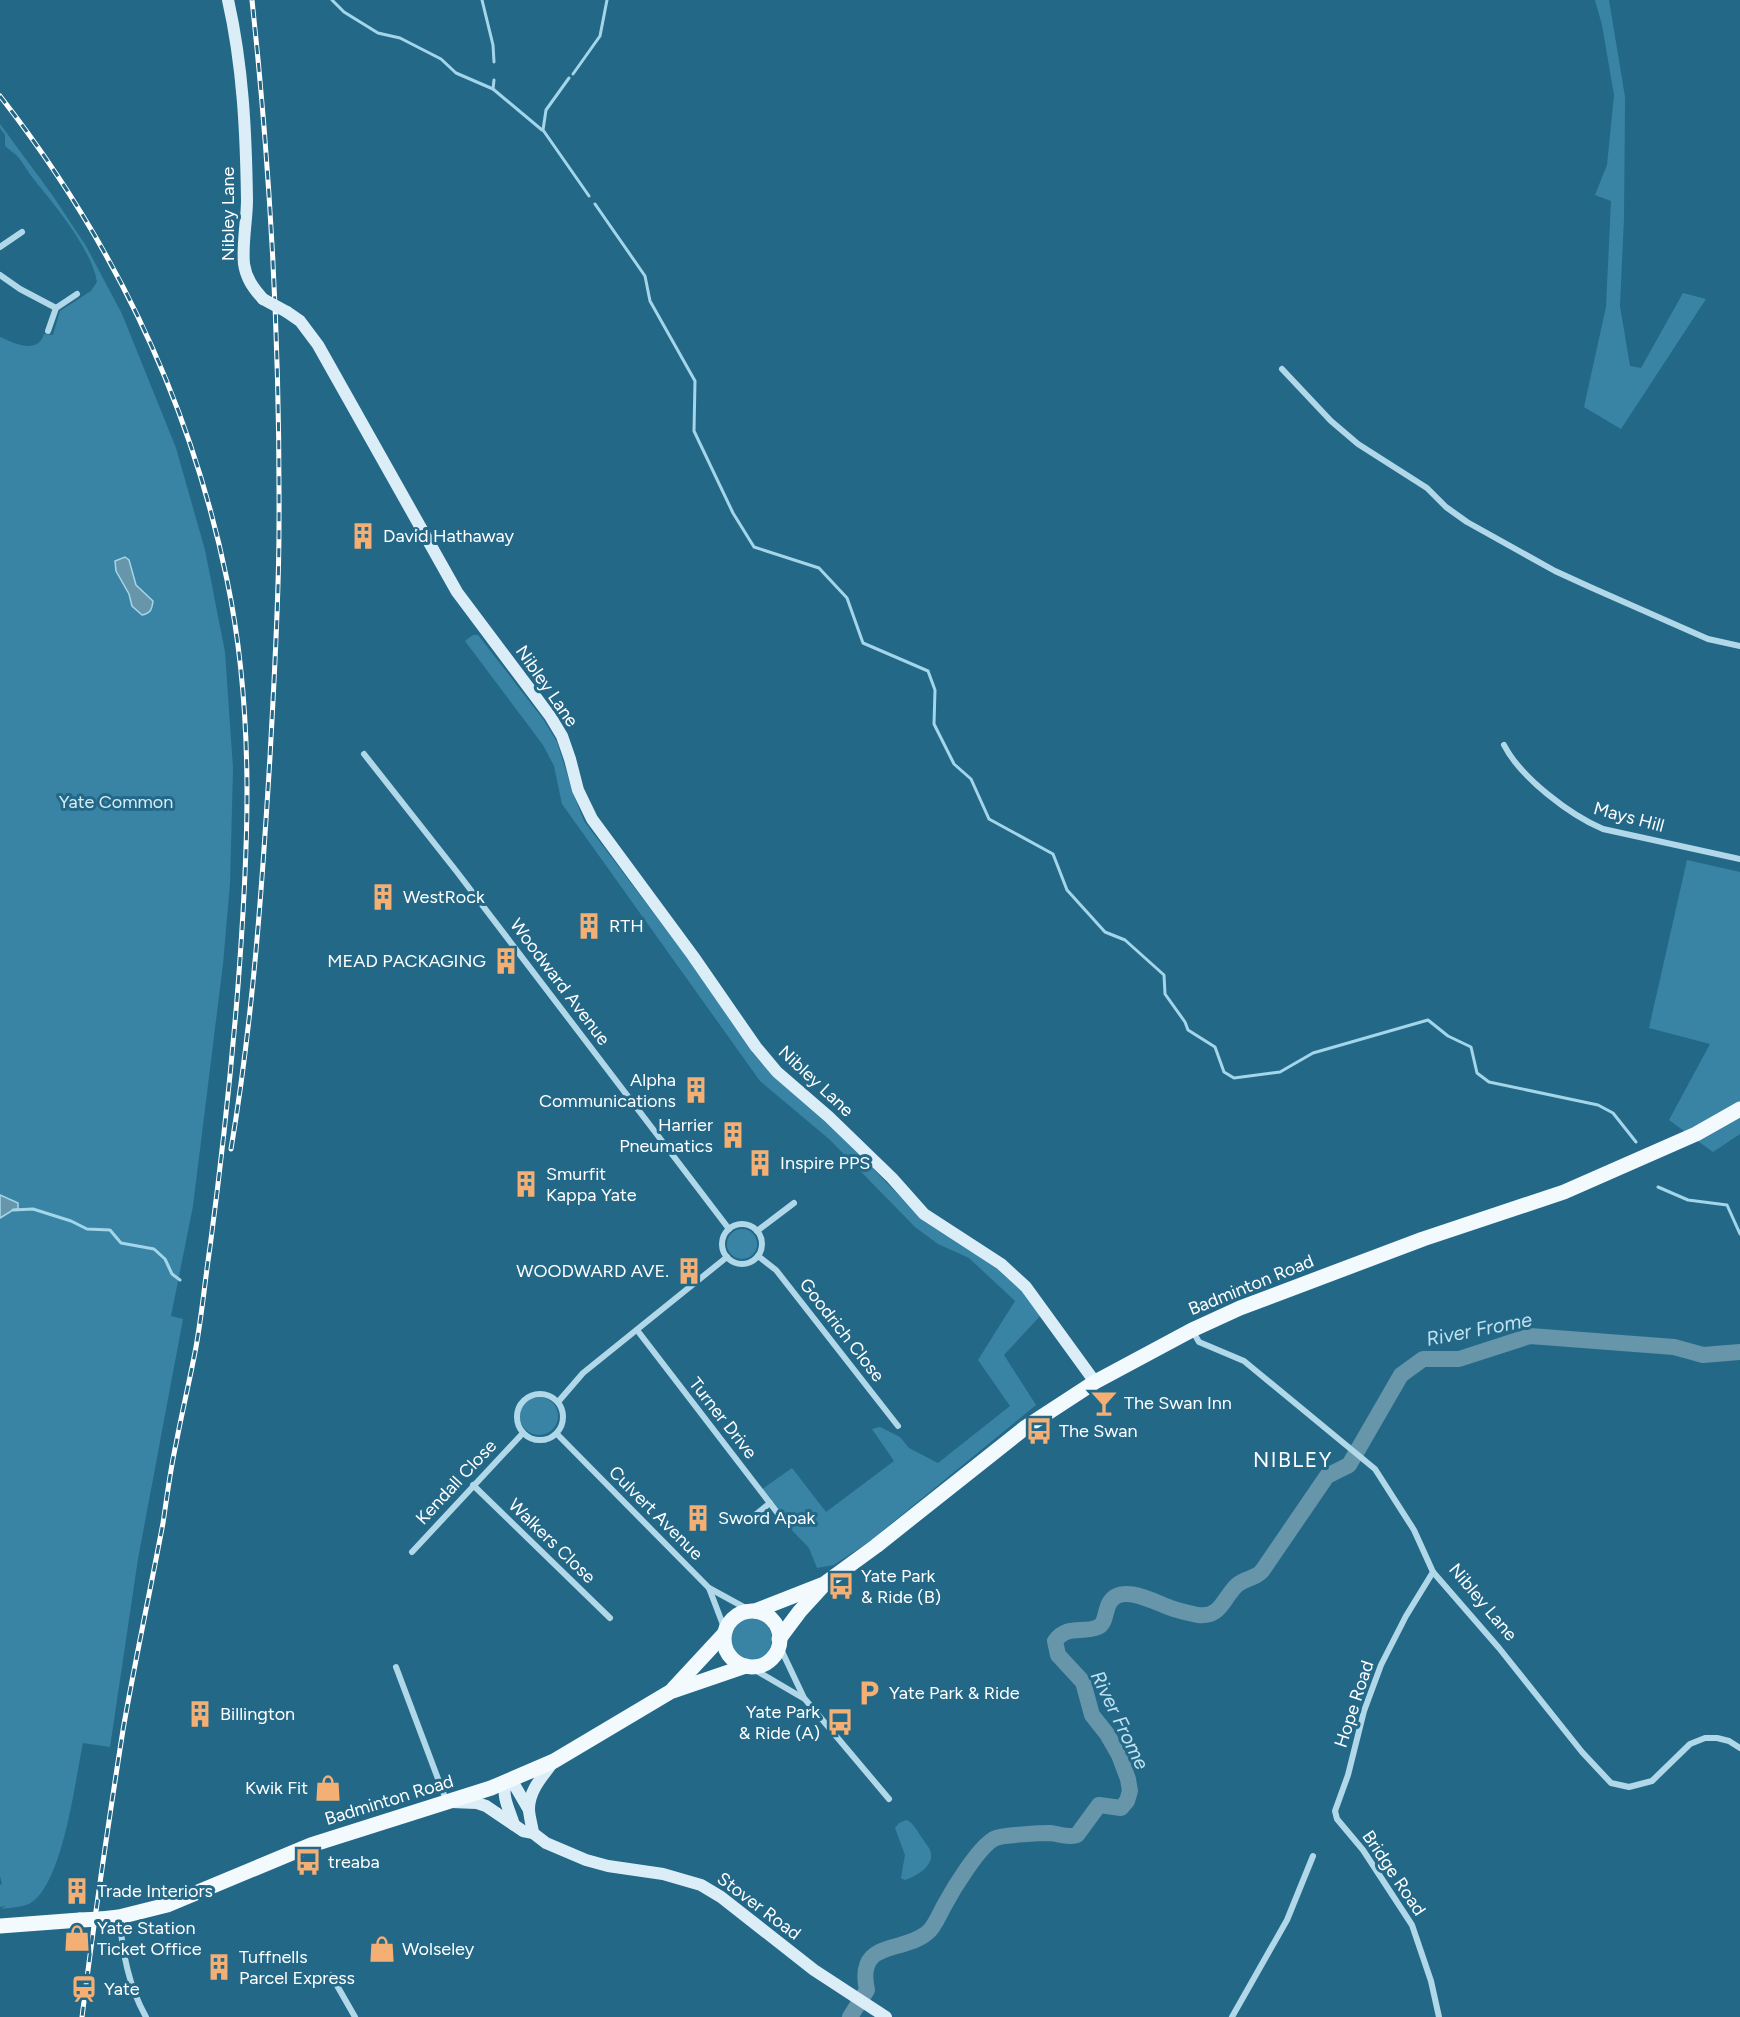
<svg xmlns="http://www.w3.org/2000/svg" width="1740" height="2017" viewBox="0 0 1740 2017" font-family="Figtree,sans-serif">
<rect width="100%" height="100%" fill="#246888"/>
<g fill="#3984a5">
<path d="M1595 0H1609L1625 97 1624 218 1620 306 1630 366 1641 368 1683 293 1706 299 1621 429 1584 407 1606 307 1611 201 1595 195 1607 165 1614 95 1602 25Z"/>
<path d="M0 124 53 196 86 246 122 314 176 448 205 550 225 652 233 768 230 884 223 964 193 1206 171 1316 183 1319 138 1559 110 1747 83 1743C75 1780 63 1886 29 1904 21 1907 9 1908 1 1909L6 1906 0 1907V1885L2 1884 0 1876V337C13 343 38 355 44 334L53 335 60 311 91 291 97 282C92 249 53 203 32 177 27 171 24 164 19 158 15 153 9 150 5 146V135L0 128Z"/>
<path d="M473 635H478L543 719 557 742 573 793 584 821 689 960 752 1052 774 1077 837 1132 925 1222 991 1263 1030 1296 1042 1314 1004 1355 1036 1405 870 1541 834 1565 817 1568 809 1548 786 1524 761 1490 792 1468 826 1512 894 1461 872 1429 880 1427 900 1437 909 1448 938 1463 1010 1406 978 1360 1015 1301 969 1258 938 1244 915 1227 829 1139 760 1081 562 804 554 766 543 745 465 641Z"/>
<path d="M1687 860 1740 872V1134L1713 1152 1669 1120 1710 1044 1649 1028Z"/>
<circle cx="742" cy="1244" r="15"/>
<circle cx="539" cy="1416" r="19"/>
<circle cx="751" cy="1639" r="21"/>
<path d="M906 1820C914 1823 917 1831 922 1838 924 1841 928 1846 930 1850 936 1865 917 1876 905 1880L901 1878 905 1855 895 1828 899 1823Z"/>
</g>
<g fill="#6795a9" stroke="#a4d6ea" stroke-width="1.5">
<path d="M125 557 129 560 136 585 153 601C152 609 151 613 142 615L132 606 129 594 116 571 115 561Z"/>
<path d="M0 1195 18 1203V1209L13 1210 0 1218Z"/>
</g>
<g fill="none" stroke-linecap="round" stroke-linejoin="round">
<g stroke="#a4d6ea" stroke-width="3">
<path d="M332 0 344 12 378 33 400 38 441 59 456 73 493 89"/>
<path d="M482 0 493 45 494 62"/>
<path d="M573 74 600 36 607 0"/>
<path d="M569 78 546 110 543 130 589 196"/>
<path d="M494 80 493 89 542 130"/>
<path d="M595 204 645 276 650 301 695 381 694 431 733 513 754 547 819 568 847 598 863 643 928 671 935 690 934 724 954 764 971 779 989 819 1053 854 1067 890 1105 932 1125 940 1164 975 1165 994 1185 1022 1188 1030 1215 1047 1224 1072 1234 1078 1280 1072 1313 1053 1428 1020 1448 1036 1471 1047 1477 1073 1489 1082 1598 1105 1613 1113 1636 1142"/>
<path d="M1658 1187 1688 1200 1727 1205 1740 1234"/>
<path d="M13 1210 33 1209 71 1221 87 1229 110 1230 121 1243 154 1249 165 1259 172 1274 180 1280"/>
</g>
<path stroke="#6795a9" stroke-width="16" d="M850 2017 867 1990C856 1939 901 1954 927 1933 934 1928 939 1915 944 1906 952 1891 980 1844 996 1838 1004 1835 1041 1833 1050 1833 1061 1834 1066 1838 1077 1835L1099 1805 1121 1808 1127 1801 1130 1791 1128 1779 1119 1755 1107 1734 1092 1715 1083 1682 1058 1655 1055 1641C1068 1624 1082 1634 1098 1627 1106 1624 1105 1609 1110 1602 1122 1583 1156 1603 1171 1608 1179 1611 1189 1613 1198 1615 1221 1618 1223 1598 1237 1585 1245 1578 1255 1579 1262 1571L1327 1476 1349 1465 1401 1375 1423 1359H1459L1530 1336 1674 1347 1703 1355 1740 1352"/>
<g stroke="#b0d8e9" stroke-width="6">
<path d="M0 247 22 232"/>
<path d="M0 275 20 289 56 308"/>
<path d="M48 331 56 308 77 294"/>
<path d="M1282 369 1331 421 1358 444 1427 488 1446 507 1467 522 1555 571 1590 587 1708 639 1740 646"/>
<path d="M1504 745C1521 778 1570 815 1603 829L1740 859"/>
<path d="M364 754 457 872 729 1229"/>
<circle cx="742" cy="1244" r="20"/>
<path d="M757 1231 794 1203"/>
<path d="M758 1256 776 1270 898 1426"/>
<path d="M637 1330 786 1524"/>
<path d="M1192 1330 1199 1342 1244 1361 1375 1469 1414 1530 1433 1572 1499 1648 1582 1752 1611 1783 1629 1787 1652 1781 1690 1744 1705 1738H1717L1729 1741 1740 1748"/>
<circle cx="540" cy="1417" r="23"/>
<path d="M558 1402 583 1373 727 1257"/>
<path d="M557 1434 709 1588 751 1611"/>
<path d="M473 1485 610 1618"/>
<path d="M755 1515 770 1503"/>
<path d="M412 1552 523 1433"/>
<path d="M1433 1572 1406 1616 1381 1665 1364 1711 1348 1775 1335 1811 1337 1819 1363 1850 1412 1925 1431 1981 1439 2017"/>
<path d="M709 1588 725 1630"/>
<path d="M779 1645 804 1698 889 1799"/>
<path d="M396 1667 446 1800"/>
<path d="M750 1667 803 1698"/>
<path d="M119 1917C123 1953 128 1985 146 2017"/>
<path d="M331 1975 355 2017"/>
<path d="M1232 2017 1287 1920 1313 1856"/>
</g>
<g stroke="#dbeef8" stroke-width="12">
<path d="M228 0C243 66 246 133 247 200 247 220 242 243 244 264 246 278 253 288 263 299"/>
<path d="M287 312 300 321 318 345 457 592 550 716 562 736 570 759 578 790 592 819 693 956 756 1047 777 1072 829 1117 892 1178 924 1214 1001 1264 1026 1287 1095 1382"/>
<path d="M452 1802 477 1803 486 1806 523 1831 533 1833 546 1843 586 1860 608 1866 663 1874 701 1885 721 1897 814 1970 886 2017"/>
<path d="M514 1825C510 1811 501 1796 506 1782L515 1786 529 1810"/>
<path d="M533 1833C532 1825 529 1816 529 1809 529 1790 543 1776 553 1762"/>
</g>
<g stroke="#f3fafe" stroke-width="15">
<path d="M755 1611 824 1584 876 1546 1026 1427 1095 1382 1192 1330 1240 1308 1423 1239 1564 1192 1696 1134 1740 1109"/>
<circle cx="752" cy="1639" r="28"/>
<path d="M779 1639 800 1611 822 1587"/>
<path d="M673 1689 724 1634"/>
<path d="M101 1919 119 1917 167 1905 311 1845 491 1788 554 1761 670 1692 746 1666"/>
<path d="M0 1926 80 1920"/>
</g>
<defs>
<g id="rail">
<path d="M0 96C113 241 190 400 227 580 256 719 248 859 237 999 230 1082 221 1165 210 1247 205 1280 202 1314 196 1347 190 1379 182 1412 176 1444 170 1471 167 1497 163 1523 150 1592 135 1661 123 1730 108 1825 94 1921 82 2017"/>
<path d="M231 1149C253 1019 262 888 270 757 274 680 279 603 279 526 280 350 271 175 252 0"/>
</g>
</defs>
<use href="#rail" stroke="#fff" stroke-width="5"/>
<use href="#rail" stroke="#246888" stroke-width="3" stroke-dasharray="9" stroke-linecap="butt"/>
<path stroke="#dbeef8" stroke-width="12" d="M263 299 287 312"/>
<path stroke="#f3fafe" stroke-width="15" d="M80 1920 101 1919"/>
</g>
<defs>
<symbol id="building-bare" viewBox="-9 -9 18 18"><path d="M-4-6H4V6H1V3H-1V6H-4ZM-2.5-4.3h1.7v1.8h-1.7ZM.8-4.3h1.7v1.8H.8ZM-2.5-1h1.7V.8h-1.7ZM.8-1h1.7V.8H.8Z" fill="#f3af74" stroke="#246888" stroke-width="2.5" paint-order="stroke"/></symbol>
<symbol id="bar-bare" viewBox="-9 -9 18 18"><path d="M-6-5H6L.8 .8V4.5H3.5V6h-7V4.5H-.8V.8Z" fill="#f3af74" stroke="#246888" stroke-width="2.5" paint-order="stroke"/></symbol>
<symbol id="bus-bare" viewBox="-9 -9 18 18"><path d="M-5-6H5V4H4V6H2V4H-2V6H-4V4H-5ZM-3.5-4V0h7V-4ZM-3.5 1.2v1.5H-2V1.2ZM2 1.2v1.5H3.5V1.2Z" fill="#f3af74" stroke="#246888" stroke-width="2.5" paint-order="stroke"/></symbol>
<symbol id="parking-bare" viewBox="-9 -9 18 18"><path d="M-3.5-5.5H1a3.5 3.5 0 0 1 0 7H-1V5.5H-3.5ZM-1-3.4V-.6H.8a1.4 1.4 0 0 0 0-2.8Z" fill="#f3af74" stroke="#246888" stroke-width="2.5" paint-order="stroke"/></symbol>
<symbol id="shop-bare" viewBox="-9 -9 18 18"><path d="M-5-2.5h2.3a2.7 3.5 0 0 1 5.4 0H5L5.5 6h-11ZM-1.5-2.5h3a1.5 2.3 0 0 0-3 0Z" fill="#f3af74" stroke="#246888" stroke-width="2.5" paint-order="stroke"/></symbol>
<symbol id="station-bare" viewBox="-9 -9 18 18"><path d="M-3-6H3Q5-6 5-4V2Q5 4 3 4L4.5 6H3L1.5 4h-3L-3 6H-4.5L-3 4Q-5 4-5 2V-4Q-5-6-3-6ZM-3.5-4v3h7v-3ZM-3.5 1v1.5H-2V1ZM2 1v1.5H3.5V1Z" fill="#f3af74" stroke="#246888" stroke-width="2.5" paint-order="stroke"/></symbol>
</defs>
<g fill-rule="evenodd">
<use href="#building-bare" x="344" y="517" width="38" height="38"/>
<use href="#building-bare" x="364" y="878" width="38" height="38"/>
<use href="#building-bare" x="570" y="907" width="38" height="38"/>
<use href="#building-bare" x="487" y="942" width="38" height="38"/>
<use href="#building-bare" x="677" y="1071" width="38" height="38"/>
<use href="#building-bare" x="714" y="1116" width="38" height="38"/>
<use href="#building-bare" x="741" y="1144" width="38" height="38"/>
<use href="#building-bare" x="507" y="1165" width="38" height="38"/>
<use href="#building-bare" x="670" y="1252" width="38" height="38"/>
<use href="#bar-bare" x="1085" y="1384" width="38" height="38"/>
<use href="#bus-bare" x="1020" y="1412" width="38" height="38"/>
<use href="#building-bare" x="679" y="1499" width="38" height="38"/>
<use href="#bus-bare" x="822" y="1567" width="38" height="38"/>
<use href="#parking-bare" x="850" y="1674" width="38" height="38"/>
<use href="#building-bare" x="181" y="1695" width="38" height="38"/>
<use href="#bus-bare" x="821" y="1703" width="38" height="38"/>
<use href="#shop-bare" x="309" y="1769" width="38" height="38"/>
<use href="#bus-bare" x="289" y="1843" width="38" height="38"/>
<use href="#building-bare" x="58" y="1872" width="38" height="38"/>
<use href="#shop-bare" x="58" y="1919" width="38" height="38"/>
<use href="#shop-bare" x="363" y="1930" width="38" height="38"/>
<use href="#building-bare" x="200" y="1948" width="38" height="38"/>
<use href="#station-bare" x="65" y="1970" width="38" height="38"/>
</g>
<g text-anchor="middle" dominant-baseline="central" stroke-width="6" stroke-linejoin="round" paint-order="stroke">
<g font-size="18" fill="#fff" stroke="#246888">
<text transform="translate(228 214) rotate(-90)">Nibley Lane</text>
<text transform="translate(547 686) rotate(55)">Nibley Lane</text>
<text transform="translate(1629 817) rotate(15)">Mays Hill</text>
<text transform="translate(560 982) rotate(53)">Woodward Avenue</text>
<text transform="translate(816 1081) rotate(43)">Nibley Lane</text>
<text transform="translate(1251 1285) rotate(-22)">Badminton Road</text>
<text transform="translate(842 1330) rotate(52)">Goodrich Close</text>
<text transform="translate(723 1418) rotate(52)">Turner Drive</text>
<text transform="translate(456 1482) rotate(-47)">Kendall Close</text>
<text transform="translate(656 1513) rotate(45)">Culvert Avenue</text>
<text transform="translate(552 1541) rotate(44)">Walkers Close</text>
<text transform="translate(1483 1602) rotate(50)">Nibley Lane</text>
<text transform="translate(1354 1704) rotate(-72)">Hope Road</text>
<text transform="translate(389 1800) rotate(-17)">Badminton Road</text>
<text transform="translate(1394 1873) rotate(56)">Bridge Road</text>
<text transform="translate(759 1906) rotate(37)">Stover Road</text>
</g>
<g font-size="18" fill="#fff" stroke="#246888" text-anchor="start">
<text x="383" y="536">David Hathaway</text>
<text x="403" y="897">WestRock</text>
<text x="609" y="926">RTH</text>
<text x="486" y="961" text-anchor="end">MEAD PACKAGING</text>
<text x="676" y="1080" text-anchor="end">Alpha<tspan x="676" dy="21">Communications</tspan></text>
<text x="713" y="1125" text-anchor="end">Harrier<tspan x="713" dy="21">Pneumatics</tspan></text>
<text x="780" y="1163">Inspire PPS</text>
<text x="546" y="1174">Smurfit<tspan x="546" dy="21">Kappa Yate</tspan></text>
<text x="669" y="1271" text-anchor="end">WOODWARD AVE.</text>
<text x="1124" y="1403">The Swan Inn</text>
<text x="1059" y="1431">The Swan</text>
<text x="718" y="1518">Sword Apak</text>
<text x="861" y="1576">Yate Park<tspan x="861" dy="21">&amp; Ride (B)</tspan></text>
<text x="889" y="1693">Yate Park &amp; Ride</text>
<text x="820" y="1712" text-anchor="end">Yate Park<tspan x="820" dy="21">&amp; Ride (A)</tspan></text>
<text x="220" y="1714">Billington</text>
<text x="308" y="1788" text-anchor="end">Kwik Fit</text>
<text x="328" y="1862">treaba</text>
<text x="97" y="1891">Trade Interiors</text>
<text x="97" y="1928">Yate Station<tspan x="97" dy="21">Ticket Office</tspan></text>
<text x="402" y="1949">Wolseley</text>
<text x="239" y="1957">Tuffnells<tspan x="239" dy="21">Parcel Express</tspan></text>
<text x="104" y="1989">Yate</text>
</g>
<g font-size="18" fill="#d4edf7" stroke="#246888">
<text x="116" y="802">Yate Common</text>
</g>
<g font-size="20" font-style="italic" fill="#bfe2f1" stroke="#246888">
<text transform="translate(1479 1329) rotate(-11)">River Frome</text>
<text transform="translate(1120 1720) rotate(64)">River Frome</text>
</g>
<g font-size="21" letter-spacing="1.5" fill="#fff" stroke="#246888">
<text x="1293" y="1459">NIBLEY</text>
</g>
</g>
</svg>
